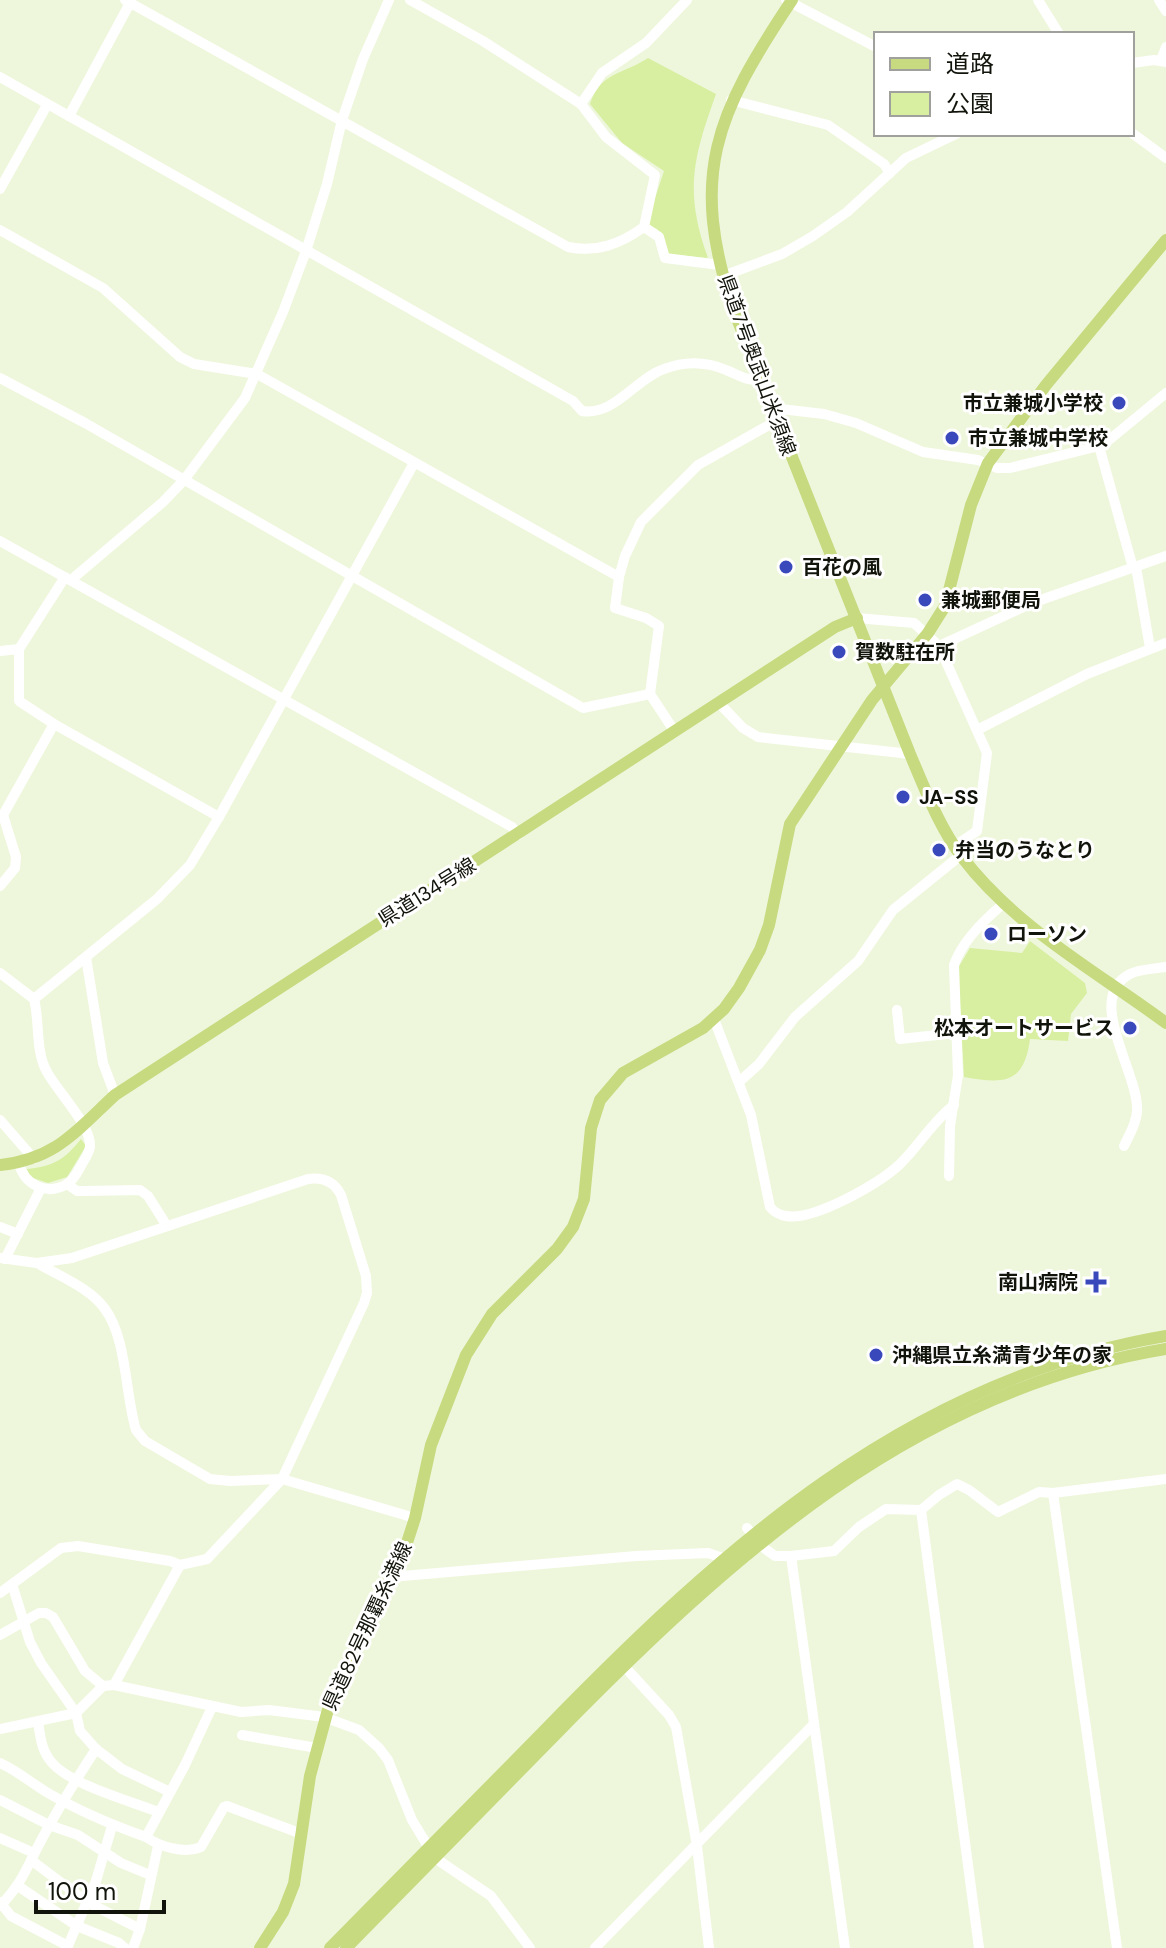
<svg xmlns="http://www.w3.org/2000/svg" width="1166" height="1948" viewBox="0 0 1166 1948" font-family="'DM Sans','Noto Sans JP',sans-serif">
<rect width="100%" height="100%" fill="#eef7dc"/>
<g fill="#d8efa1">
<path d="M648 58 716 94C693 158 684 192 708 258L667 254 657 229 646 225 664 171 622 143 590 104C600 72 624 74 648 58Z"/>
<path d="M1030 941 1085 983 1087 993 1071 1014 1068 1041 1030 1039C1024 1085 1003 1084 964 1077L958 968 970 948 1022 953Z"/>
<path d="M81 1139 86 1146 67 1177 48 1183 30 1177 27 1169C54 1166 64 1160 81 1139Z"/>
</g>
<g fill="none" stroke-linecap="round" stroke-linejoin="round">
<g stroke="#fff" stroke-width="10">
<path d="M125 0 568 247C597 253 620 244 644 227L659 237 665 258 720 265"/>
<path d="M410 0 483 41 581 104 602 73 646 43 687 0"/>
<path d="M786 0 876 47"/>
<path d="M1038 0 1059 34"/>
<path d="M1159 0 1166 11"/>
<path d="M1161 60 1166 47"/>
<path d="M1132 63 1154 60 1166 62"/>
<path d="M0 77 573 401 582 411C615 416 635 379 664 369 685 361 705 361 726 370 739 375 746 381 761 380"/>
<path d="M731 100 828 125 884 164 890 173"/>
<path d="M581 104 606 137 655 175 644 227"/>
<path d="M69 116 130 3"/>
<path d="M1132 133 1166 158"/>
<path d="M0 189 47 105"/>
<path d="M0 230 103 288 180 357 194 364 257 374 619 577"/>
<path d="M723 276 782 254 813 236 847 212 906 158 956 134"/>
<path d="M0 378 85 423 583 708 650 694"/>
<path d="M772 408 824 414 856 423 923 452 978 460 997 468H1010L1103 445 1166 393"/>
<path d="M1099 446 1133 568"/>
<path d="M0 541 512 827 518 835"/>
<path d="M1136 567 1150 648"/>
<path d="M65 577 19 649V701L54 724 219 817"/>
<path d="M71 580 163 502 184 480 245 398 283 312 306 251 327 184 342 120 363 59 389 0"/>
<path d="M857 618 914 623 939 646 987 753 977 831 955 846"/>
<path d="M939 646 1032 603 1166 556"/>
<path d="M0 651 19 649"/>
<path d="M718 702 743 728 758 737 910 754"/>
<path d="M979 729 1087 674 1166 643"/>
<path d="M675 732 650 694 659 626 646 618 615 608 619 577 625 556 641 522 698 465 776 421"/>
<path d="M0 817 3 815 54 724"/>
<path d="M0 886 15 868 16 857 3 815"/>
<path d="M86 957 103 1063 115 1095"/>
<path d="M0 973 34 999C40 1022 35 1051 47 1072 57 1091 92 1126 90 1147 89 1153 85 1159 82 1164 78 1171 74 1180 67 1184 47 1196 24 1185 19 1163"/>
<path d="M34 999 157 899 190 865 219 817 414 463"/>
<path d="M897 1010 900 1039 956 1033"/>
<path d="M714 1019 751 1115 770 1207C774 1212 779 1215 786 1216 814 1221 878 1184 899 1165 919 1146 932 1122 954 1105"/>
<path d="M739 1082 759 1064 795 1017 858 961 893 910 961 855"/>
<path d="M0 1120 34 1159"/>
<path d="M1124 1146C1129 1135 1136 1125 1137 1112 1140 1074 1083 998 1130 974 1140 969 1154 969 1166 967"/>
<path d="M949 1176 950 1126 958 1075 954 965C962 941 984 920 1003 904"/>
<path d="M67 1184 77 1191H83L140 1190 148 1196 167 1226"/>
<path d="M0 1227 18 1234"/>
<path d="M0 1258 37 1263 72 1258 308 1179C322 1177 334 1181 341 1195L366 1276 367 1293 364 1303 282 1479 207 1559 180 1565 170 1561 78 1546 61 1548 0 1593"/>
<path d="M5 1259 41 1188"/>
<path d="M39 1264C61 1277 90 1288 105 1309 127 1339 125 1394 136 1430L145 1441 210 1479 230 1481 282 1479 415 1518"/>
<path d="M1053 1493 1117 1948"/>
<path d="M921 1510 979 1948"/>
<path d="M747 1528 764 1548 775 1556H791L834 1551 859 1527 886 1509 921 1510 939 1495 957 1484 969 1490 998 1512 1039 1492 1053 1493 1166 1479"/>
<path d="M791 1556 845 1948"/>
<path d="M391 1577 636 1556 708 1553 723 1558"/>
<path d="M12 1584 30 1642 41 1663 76 1713 80 1731 96 1749 122 1769 170 1792"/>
<path d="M0 1635 39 1613H46L53 1617 85 1671 103 1686"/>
<path d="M623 1665 669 1715 676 1727 697 1846 709 1948"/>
<path d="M114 1685 180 1565"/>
<path d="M38 1722C40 1734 41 1748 49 1759 66 1784 128 1800 158 1812"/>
<path d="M0 1729 76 1713 103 1686 114 1685 241 1712 269 1710 324 1717 359 1730 379 1748 388 1760 412 1820 435 1858 491 1896 530 1948"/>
<path d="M242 1735 317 1748"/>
<path d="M0 1763C18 1771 31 1783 48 1793 79 1811 112 1825 146 1837L185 1765 212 1707"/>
<path d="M0 1800 49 1825 78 1835 121 1863 150 1875"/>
<path d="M146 1837C160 1847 185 1854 201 1847L224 1807 227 1806 302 1834"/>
<path d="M0 1838 34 1853"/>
<path d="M31 1860 87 1902 140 1929"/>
<path d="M18 1886 77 1926 119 1943 125 1948"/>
<path d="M0 1902 11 1916 68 1946"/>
<path d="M0 1906C23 1883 28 1864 43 1837 59 1807 77 1778 96 1749"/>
<path d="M67 1948 96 1881 112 1826"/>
<path d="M133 1948 140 1929 158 1846"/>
<path d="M595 1948 814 1724"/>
</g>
<g stroke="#c7da80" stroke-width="12">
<path d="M792 0C716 114 688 175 734 311L910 754C925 789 939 827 962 857 1016 928 1096 971 1166 1023"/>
<path d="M0 1165C56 1159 76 1131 115 1095L835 627 857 618"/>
<path d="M260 1948 283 1912 294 1884 310 1776 333 1691 404 1552 415 1518 431 1445 466 1355 492 1314 557 1249 573 1227 584 1199 591 1128 600 1100 623 1073 703 1028 724 1009 739 988 760 950 769 925 790 824 872 700 928 633 945 606 971 505 988 463 1046 385 1166 240"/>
<path d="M330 1948C401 1876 472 1804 543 1732 720 1550 906 1380 1166 1336"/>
<path d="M346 1948C417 1876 487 1804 558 1732 731 1556 913 1390 1166 1349"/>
</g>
</g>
<g fill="#3948bb" stroke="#fff" stroke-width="3">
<circle cx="1119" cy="403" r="8"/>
<circle cx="952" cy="438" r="8"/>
<circle cx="786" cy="567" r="8"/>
<circle cx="925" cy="600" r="8"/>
<circle cx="839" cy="652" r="8"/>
<circle cx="903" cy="797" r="8"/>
<circle cx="939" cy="850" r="8"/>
<circle cx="991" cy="934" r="8"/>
<circle cx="1130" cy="1028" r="8"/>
<path d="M1092 1270h8v8h8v8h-8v8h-8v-8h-8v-8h8z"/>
<circle cx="876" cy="1355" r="8"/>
</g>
<g text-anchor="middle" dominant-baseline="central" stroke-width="6" stroke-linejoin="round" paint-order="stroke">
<g font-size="20" fill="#11140b" stroke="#fff">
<text transform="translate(757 365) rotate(70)">県道7号奥武山米須線</text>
<text transform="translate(427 892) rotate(-32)">県道134号線</text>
<text transform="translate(367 1626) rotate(-65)">県道82号那覇糸満線</text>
</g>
<g font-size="20" font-weight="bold" fill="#11140b" stroke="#fff" text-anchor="start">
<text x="1103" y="403" text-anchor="end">市立兼城小学校</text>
<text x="968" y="438">市立兼城中学校</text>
<text x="802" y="567">百花の風</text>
<text x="941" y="600">兼城郵便局</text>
<text x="855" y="652">賀数駐在所</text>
<text x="919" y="797">JA-SS</text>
<text x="955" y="850">弁当のうなとり</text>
<text x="1007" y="934">ローソン</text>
<text x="1114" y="1028" text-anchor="end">松本オートサービス</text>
<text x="1078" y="1282" text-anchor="end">南山病院</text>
<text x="892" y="1355">沖縄県立糸満青少年の家</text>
</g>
</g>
<rect x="874" y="32" width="260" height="104" fill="#ffffff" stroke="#a0a19d" stroke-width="2"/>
<rect x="890" y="58" width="40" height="12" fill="#c7da80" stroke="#a0a19d" stroke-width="2"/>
<text x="946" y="72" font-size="24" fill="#11140b">道路</text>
<rect x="890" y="92" width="40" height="24" fill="#d8efa1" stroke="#a0a19d" stroke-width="2"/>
<text x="946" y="112" font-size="24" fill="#11140b">公園</text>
<path d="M36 1900v12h128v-12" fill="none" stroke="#11140b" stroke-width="4"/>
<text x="48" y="1900" font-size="24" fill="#11140b" stroke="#ffffff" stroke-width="6" paint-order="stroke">100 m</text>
</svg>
